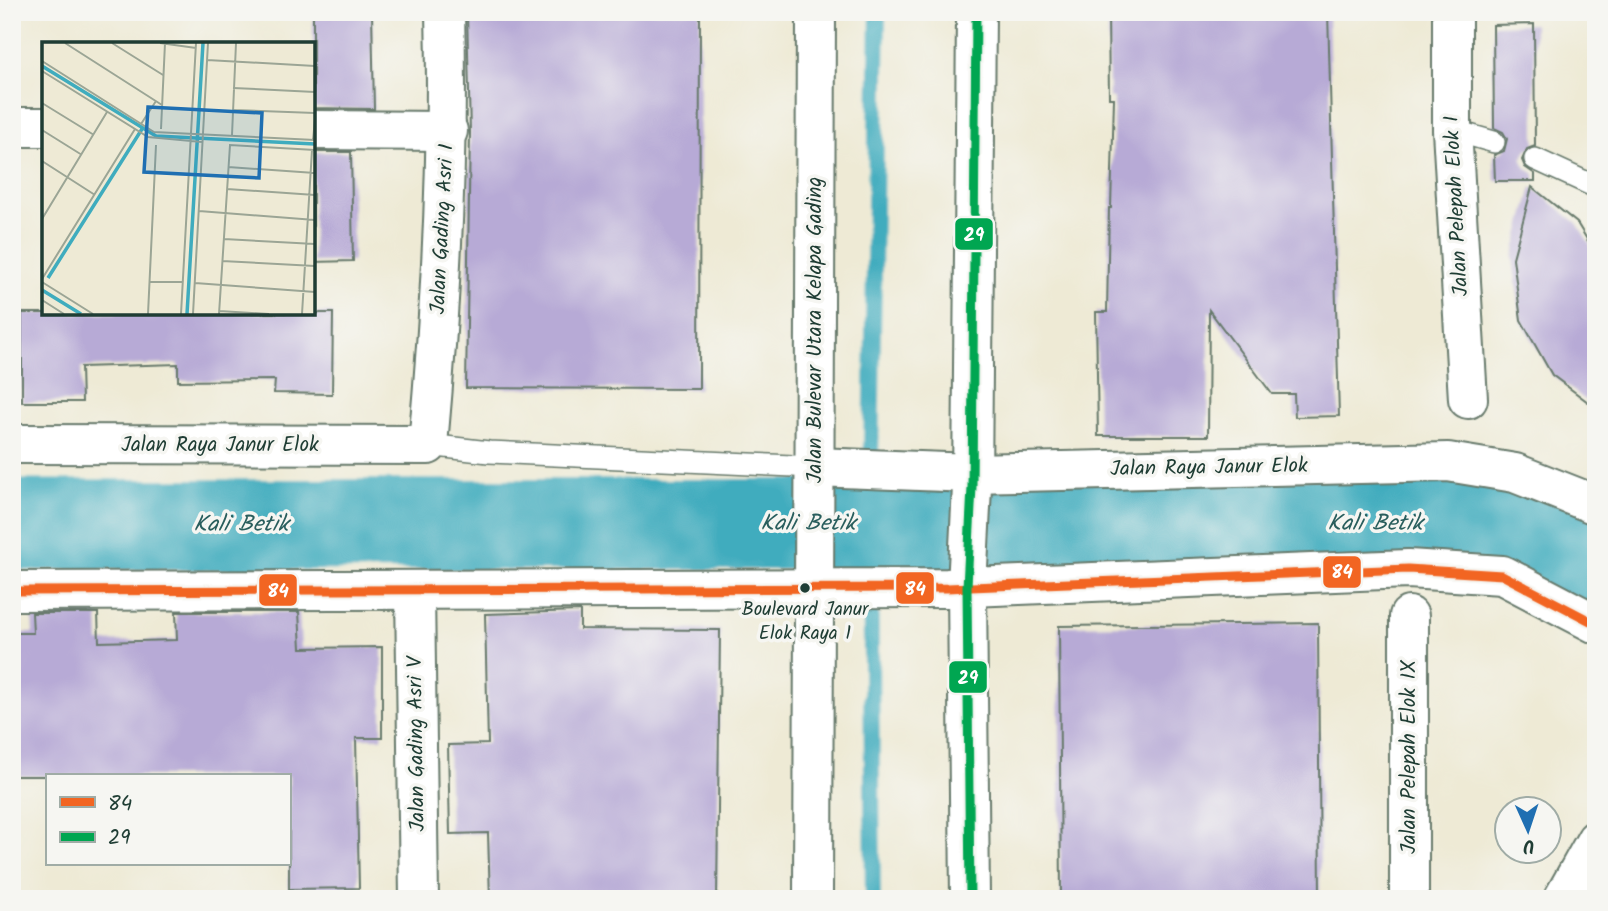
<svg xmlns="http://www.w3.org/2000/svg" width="1608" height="911" viewBox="0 0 1608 911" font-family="Kalam,sans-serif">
<rect width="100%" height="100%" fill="#f6f6f2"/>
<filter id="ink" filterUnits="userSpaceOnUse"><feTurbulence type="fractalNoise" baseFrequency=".0143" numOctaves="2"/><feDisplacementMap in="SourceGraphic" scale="14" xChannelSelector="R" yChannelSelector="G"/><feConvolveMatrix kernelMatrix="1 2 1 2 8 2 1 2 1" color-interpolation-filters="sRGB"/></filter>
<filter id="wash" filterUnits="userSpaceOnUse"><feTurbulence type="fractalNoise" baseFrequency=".00686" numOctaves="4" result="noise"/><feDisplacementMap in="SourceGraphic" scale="28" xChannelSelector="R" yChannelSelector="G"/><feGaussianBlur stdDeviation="1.57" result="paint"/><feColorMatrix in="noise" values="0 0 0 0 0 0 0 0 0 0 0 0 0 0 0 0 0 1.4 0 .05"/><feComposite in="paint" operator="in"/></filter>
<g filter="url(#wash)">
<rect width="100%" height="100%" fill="#eeead5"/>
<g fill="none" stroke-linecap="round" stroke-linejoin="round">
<path stroke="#3facbe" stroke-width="16" d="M873 899 870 526 878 12"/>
<path stroke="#3facbe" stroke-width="91" d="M12 525 1470 524 1574 556 1596 569"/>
</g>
<g id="blocks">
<g fill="#b7aad6">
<path d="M313 12H372L374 109 313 108Z"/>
<path d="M467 12H700L699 389 466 388 470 132Z"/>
<path d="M1108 12H1328L1339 416 1295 417 1294 394H1272L1209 310 1208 436H1098L1096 312H1107L1109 208H1111L1114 98H1109Z"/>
<path d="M1534 24 1535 146 1527 149 1522 160 1525 167 1535 174V181H1495L1494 155 1504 151 1507 139 1503 132 1494 128 1493 25Z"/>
<path d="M313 152H351L353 261 313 262Z"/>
<path d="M1532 187 1577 223 1596 254V408L1552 375 1521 320 1513 258Z"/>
<path d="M22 313H333L332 394 274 393 275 380 178 381V364L81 367 82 402H22Z"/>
<path d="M580 611V629L720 630 717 899H490L488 833 450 834 448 745 488 744 485 614Z"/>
<path d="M176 612H299L301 648 382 647V738H356L359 888 289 889V776H12V633H33L32 613H98L99 642 177 640Z"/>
<path d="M1318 623 1320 899H1061L1059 626Z"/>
</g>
</g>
</g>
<g filter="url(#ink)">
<use href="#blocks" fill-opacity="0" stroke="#677a6c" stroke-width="2"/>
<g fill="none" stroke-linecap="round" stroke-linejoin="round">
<defs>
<g id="service">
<path d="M1452 130 1494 142"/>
<path d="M1535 159 1596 187"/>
<path d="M428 445 489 452 815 467"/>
</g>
<g id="minor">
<path d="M1452 12V130L1468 399"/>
<path d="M12 127H44"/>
<path d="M313 130 448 131"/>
<path d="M12 444 428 445C441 301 449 158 445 12"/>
<path d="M815 467 972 473 1448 462 1515 473 1596 505"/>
<path d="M415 590 419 899"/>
<path d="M12 591 947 588 1408 569 1502 575 1596 624"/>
<path d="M1409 616V899"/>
<path d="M1563 899 1596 840"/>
</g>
<g id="secondary">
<path d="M813 899 816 12"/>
<path d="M970 899 967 587 972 487 976 12"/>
</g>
</defs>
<use href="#service" stroke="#677a6c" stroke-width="24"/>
<use href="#minor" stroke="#677a6c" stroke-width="42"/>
<use href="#secondary" stroke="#677a6c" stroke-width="42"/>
<use href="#service" stroke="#fff" stroke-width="21"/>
<use href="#minor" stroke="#fff" stroke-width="38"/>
<use href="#secondary" stroke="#fff" stroke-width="38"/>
<defs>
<path id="bus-1" d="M12 591 947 588 1408 569 1502 575 1596 624"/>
<path id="bus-2" d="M970 899 967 587 972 487 976 12"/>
</defs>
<use href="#bus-1" stroke="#f6f6f2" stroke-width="14"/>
<use href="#bus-2" stroke="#f6f6f2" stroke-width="14"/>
<use href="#bus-1" stroke="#f26522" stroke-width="9"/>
<use href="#bus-2" stroke="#00a651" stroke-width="9"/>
</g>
</g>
<circle fill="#1f3d34" stroke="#f6f6f2" stroke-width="2.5" cx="805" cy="588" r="6"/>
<g text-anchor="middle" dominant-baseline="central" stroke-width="7" stroke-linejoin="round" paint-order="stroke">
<g font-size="19" fill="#1f3d34" stroke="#f6f6f2">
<text x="805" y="610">Boulevard Janur<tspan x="805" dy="24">Elok Raya 1</tspan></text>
</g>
<g font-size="21" fill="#1f3d34" stroke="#f6f6f2">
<text transform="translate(1457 206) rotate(-93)">Jalan Pelepah Elok I</text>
<text transform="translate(443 229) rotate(-87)">Jalan Gading Asri I</text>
<text transform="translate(815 330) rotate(-90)">Jalan Bulevar Utara Kelapa Gading</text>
<text x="220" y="445">Jalan Raya Janur Elok</text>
<text transform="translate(1209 468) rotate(-1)">Jalan Raya Janur Elok</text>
<text transform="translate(417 744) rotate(-91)">Jalan Gading Asri V</text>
<text transform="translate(1409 757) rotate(-90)">Jalan Pelepah Elok IX</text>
</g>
<g font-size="23" font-style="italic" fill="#295e5d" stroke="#f6f6f2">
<text x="808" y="524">Kali Betik</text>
<text x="1375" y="524">Kali Betik</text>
<text x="241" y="525">Kali Betik</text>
</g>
</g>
<g transform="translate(42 42)">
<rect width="273" height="273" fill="#eeead5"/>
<path fill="none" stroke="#3facbe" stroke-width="3.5" d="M0 24 114 94 273 102M6 236 100 87M0 248 39 272M145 272 161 1"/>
<path fill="none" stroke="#9ba595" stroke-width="2" d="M23 1 120 63M70 1 121 33M118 1 154 6M165 18 273 24M0 19 112 90 273 98M0 29 106 95 160 100M191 46 273 50M0 61 52 93M191 68 273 71M99 82 114 59M119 87 123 1M0 88 40 113M190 93 194 1M271 98 273 77M0 119 53 153M186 125 273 131M185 147 273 153M157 169 273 178M0 177 65 70M182 197 273 202M180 219 273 224M0 237 93 87M0 240 51 272M108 240H140M153 241 273 250M0 258 22 272M177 269 227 272M106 272 114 103M139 272 154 1M151 272 166 1M177 272 188 103 273 108M260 272 270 108"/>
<path fill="#1f6fb2" fill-opacity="0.15" stroke="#1f6fb2" stroke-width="3.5" d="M106 65 220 71 217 136 102 130Z"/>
<rect width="273" height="273" fill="none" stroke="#1f3d34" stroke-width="3.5"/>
</g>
<g stroke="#f6f6f2" stroke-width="2.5">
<rect x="954" y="217" width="40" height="34" rx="7" fill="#00a651"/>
<rect x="1322" y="555" width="40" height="34" rx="7" fill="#f26522"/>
<rect x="895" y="571" width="40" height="34" rx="7" fill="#f26522"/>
<rect x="258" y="573" width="40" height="34" rx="7" fill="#f26522"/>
<rect x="948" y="660" width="40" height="34" rx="7" fill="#00a651"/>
</g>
<g font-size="19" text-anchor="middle" font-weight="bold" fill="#fff">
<text x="974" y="241">29</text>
<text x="1342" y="578">84</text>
<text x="915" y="595">84</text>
<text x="278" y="597">84</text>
<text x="968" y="684">29</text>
</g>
<rect width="1608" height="911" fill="none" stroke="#f6f6f2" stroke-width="42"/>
<rect x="46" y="774" width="245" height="91" fill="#f6f6f2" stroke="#a0aca6" stroke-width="2"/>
<rect x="60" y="797" width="35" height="10" fill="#f26522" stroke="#a0aca6" stroke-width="2"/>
<text x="108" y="810" font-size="21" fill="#1f3d34">84</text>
<rect x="60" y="832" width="35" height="10" fill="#00a651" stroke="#a0aca6" stroke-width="2"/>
<text x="108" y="844" font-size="21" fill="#1f3d34">29</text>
<g transform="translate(1528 830) rotate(177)"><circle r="33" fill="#f6f6f2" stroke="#a0aca6" stroke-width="2"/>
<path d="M0-5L12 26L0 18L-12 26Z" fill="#1f6fb2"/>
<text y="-10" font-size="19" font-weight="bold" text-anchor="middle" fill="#1f3d34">U</text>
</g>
</svg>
